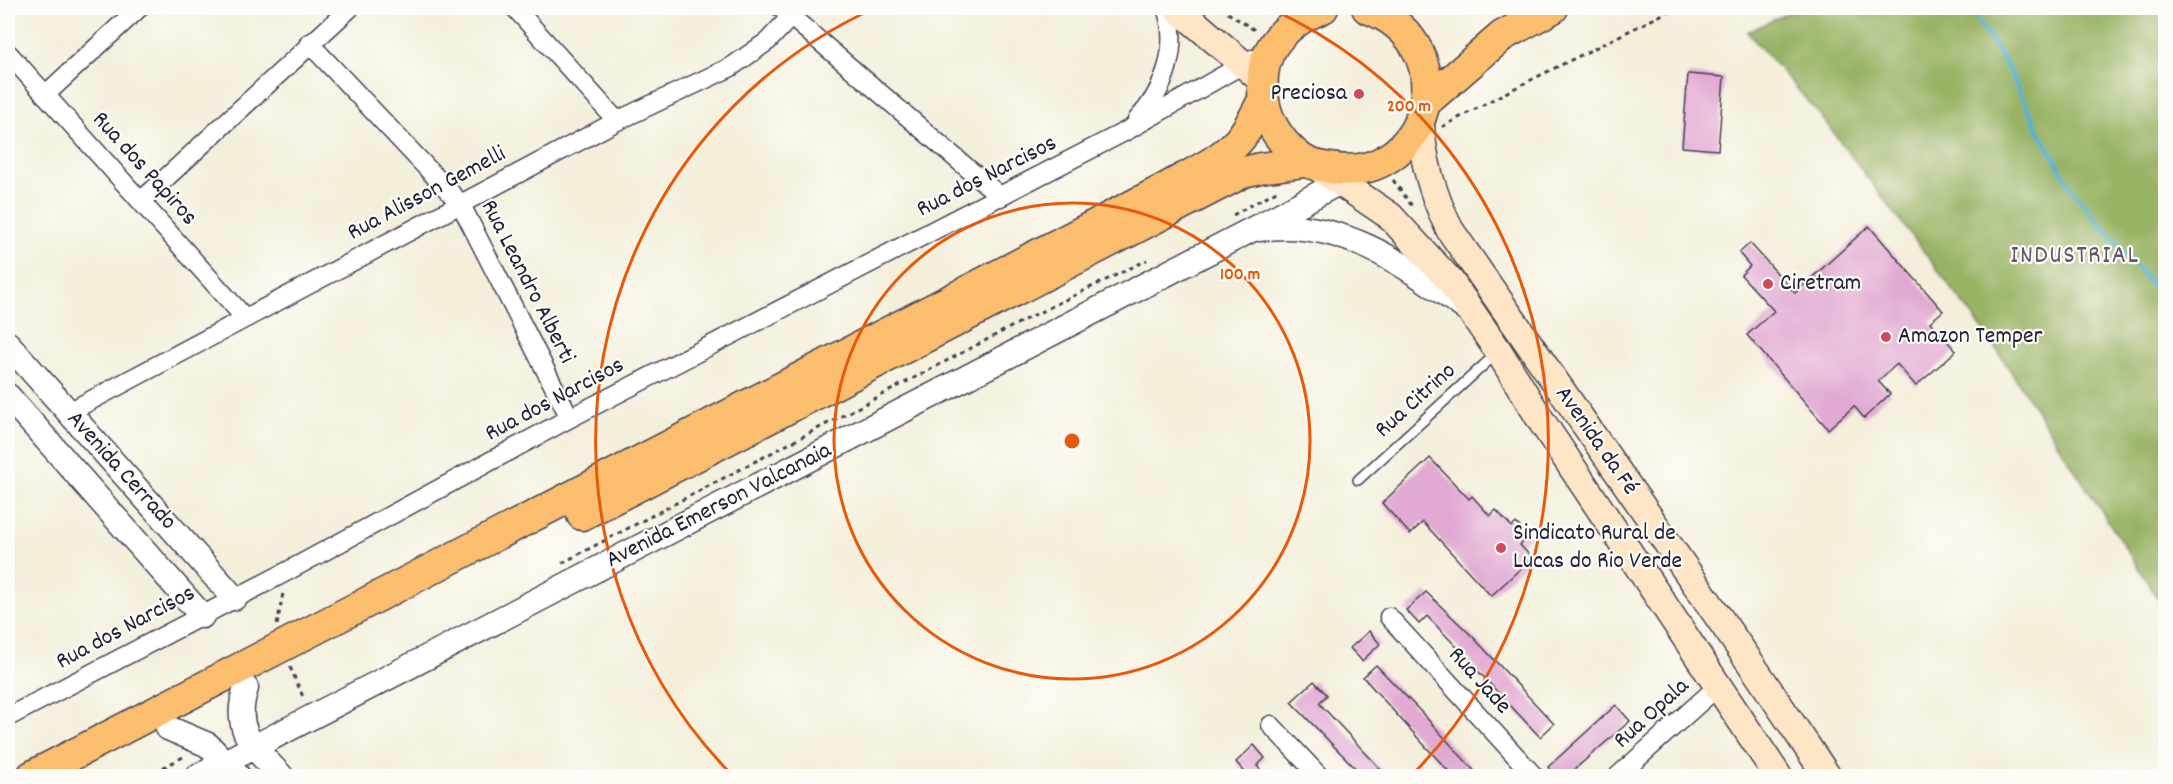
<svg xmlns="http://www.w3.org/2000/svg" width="2173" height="784" viewBox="0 0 2173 784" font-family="Dekko,sans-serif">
<rect width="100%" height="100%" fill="#fdfcf7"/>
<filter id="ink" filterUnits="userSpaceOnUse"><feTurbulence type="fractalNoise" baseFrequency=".0167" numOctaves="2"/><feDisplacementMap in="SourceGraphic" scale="12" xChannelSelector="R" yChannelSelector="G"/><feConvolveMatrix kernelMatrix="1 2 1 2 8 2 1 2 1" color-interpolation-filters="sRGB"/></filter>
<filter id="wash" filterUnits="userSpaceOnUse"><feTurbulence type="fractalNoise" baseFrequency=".008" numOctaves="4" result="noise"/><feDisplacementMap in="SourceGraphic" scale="24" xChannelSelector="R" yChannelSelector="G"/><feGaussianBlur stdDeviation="1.35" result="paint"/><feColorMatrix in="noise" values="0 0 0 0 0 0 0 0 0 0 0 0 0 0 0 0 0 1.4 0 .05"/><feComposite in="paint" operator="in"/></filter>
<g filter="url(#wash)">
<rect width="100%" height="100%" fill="#f4efdb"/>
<path fill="#99b365" stroke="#5e6a50" stroke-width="1.5" d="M1798 8H2165V609L1988 336 1820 115 1747 32Z"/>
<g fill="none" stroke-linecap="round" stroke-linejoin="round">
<path stroke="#53b2d2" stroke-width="4.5" d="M1970 8 2005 63 2039 131 2073 191 2166 302"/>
</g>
<g id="blocks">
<g fill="#e2aad3">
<path d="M1688 74 1724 77 1718 150 1682 147Z"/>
<path d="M1869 226 1943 311 1930 322 1956 351 1916 386 1897 364 1878 381 1890 394 1864 418 1854 406 1828 429 1747 335 1774 311 1741 275 1750 266 1739 253 1750 243 1795 293Z"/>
<path d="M1430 458 1469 499 1472 496 1490 516 1496 510 1512 527 1516 523 1529 537 1520 545 1532 558 1491 596 1423 522 1410 534 1382 503Z"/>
<path d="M1426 592 1473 637 1554 724 1540 737 1477 670 1478 669 1427 616 1419 624 1406 610Z"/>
<path d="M1369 631 1380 644 1362 661 1350 648Z"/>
<path d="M1376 665 1422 713 1480 777H1454L1426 747 1363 677Z"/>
<path d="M1314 681 1327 695 1319 703 1388 777H1364L1291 702Z"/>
<path d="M1616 705 1630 721 1575 769 1576 771 1570 777H1557L1548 767Z"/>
<path d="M1254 745 1265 758 1257 766 1267 777H1249L1236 762Z"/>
</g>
</g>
</g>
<g filter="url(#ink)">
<use href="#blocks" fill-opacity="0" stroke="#424153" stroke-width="1.5"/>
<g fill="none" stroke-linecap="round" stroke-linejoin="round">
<defs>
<path id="service" d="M1358 480 1497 353"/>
<g id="minor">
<path d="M515 8 617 121"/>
<path d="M781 8 1001 197"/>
<path d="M309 43 460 203 570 418"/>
<path d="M8 53 245 318"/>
<path d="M45 95 139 8"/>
<path d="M1137 120C1165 91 1180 46 1166 8"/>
<path d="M141 201 350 8"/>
<path d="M69 412 617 121 731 67 768 41 799 8"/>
<path d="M1389 617 1534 776"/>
<path d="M8 717 284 573 570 418 1128 130 1252 59"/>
<path d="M1271 725 1319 776"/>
<path d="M1618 776 1717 687"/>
</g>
<g id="tertiary">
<path d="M1260 229C1338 216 1405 265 1465 308"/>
<path d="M8 344 234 598"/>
<path d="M8 396 202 616"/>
<path d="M246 688C232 731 253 746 281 776"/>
<path d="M168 728 208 745 238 776"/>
<path d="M198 776 1278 216 1356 173"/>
</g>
<g id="secondary">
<path d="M1177 8 1263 81"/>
<path d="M1420 121C1423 161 1432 193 1450 230L1756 671 1827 776"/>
<path d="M1316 166 1390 216 1450 281 1499 352 1542 422 1778 776"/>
</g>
<g id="primary">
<path d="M1323 8C1294 19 1266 41 1263 75 1261 105 1269 128 1290 149 1304 163 1312 165 1330 168 1425 187 1471 47 1367 8"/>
<path d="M1426 102 1502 36 1553 8"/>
<path d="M582 515 1244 172 1260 168 1304 162"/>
<path d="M32 776 1164 189C1190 174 1219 162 1239 140 1249 128 1256 114 1263 100"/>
</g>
</defs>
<use href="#service" stroke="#424153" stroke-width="12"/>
<use href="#minor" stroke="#424153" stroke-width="21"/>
<use href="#tertiary" stroke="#424153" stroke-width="27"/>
<use href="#secondary" stroke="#424153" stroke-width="30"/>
<use href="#primary" stroke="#424153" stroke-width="33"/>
<g stroke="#424153" stroke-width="3" stroke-dasharray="4.5 4.5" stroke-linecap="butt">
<path d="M1220 8 1256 31"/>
<path d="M1442 127 1503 94 1675 8"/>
<path d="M1393 180 1412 206"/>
<path d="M1233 215 1280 189"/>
<path d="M562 563 1030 317 1147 260"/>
<path d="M277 625 283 593"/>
<path d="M290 667 304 699"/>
<path d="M147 776 185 756"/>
</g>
<use href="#service" stroke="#fff" stroke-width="9"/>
<use href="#minor" stroke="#fff" stroke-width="18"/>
<use href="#tertiary" stroke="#fff" stroke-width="24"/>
<use href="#secondary" stroke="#fde5c5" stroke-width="27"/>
<use href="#primary" stroke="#fbbd6e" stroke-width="30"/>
</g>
</g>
<g fill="none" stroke="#e8590c" stroke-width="3">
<circle cx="1072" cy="441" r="238"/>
<path d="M732 775A476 476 0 0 1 875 8M1269 8A476 476 0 0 1 1412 775"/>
</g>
<g fill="#d1495b" stroke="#fdfcf7" stroke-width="2">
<circle cx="1359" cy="94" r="6"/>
<circle cx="1768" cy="284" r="6"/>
<circle cx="1886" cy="337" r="6"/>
<circle cx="1501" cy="548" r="6"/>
</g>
<g text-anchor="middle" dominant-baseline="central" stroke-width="4.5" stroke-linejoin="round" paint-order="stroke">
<g font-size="24" fill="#22223b" stroke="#fdfcf7" text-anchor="start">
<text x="1347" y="94" text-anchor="end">Preciosa</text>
<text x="1780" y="284">Ciretram</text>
<text x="1898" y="337">Amazon Temper</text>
<text x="1513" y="534">Sindicato Rural de<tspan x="1513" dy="28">Lucas do Rio Verde</tspan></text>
</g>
<g font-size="24" fill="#22223b" stroke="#fdfcf7">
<text transform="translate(144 169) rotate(48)">Rua dos Papiros</text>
<text transform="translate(987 177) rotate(-27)">Rua dos Narcisos</text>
<text transform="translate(427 194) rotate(-28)">Rua Alisson Gemelli</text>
<text transform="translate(527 282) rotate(63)">Rua Leandro Alberti</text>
<text transform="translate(555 400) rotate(-28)">Rua dos Narcisos</text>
<text transform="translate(1416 401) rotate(-42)">Rua Citrino</text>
<text transform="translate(1596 441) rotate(55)">Avenida da Fé</text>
<text transform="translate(121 471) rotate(48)">Avenida Cerrado</text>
<text transform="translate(719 506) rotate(-27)">Avenida Emerson Valcanaia</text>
<text transform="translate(126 628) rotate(-28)">Rua dos Narcisos</text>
<text transform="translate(1479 681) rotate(48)">Rua Jade</text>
<text transform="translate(1652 714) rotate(-42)">Rua Opala</text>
</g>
<g font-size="26" letter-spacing="1.5" fill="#655270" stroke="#fdfcf7">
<text x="2075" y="256">INDUSTRIAL</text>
</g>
</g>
<circle cx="1072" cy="441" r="9" fill="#e8590c" stroke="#fdfcf7" stroke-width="3"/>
<g font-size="18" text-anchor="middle" font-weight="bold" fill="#e8590c" stroke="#fdfcf7" stroke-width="4.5" stroke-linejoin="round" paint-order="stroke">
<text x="1409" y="111">200 m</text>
<text x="1240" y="279">100 m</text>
</g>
<rect width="2173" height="784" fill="none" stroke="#fdfcf7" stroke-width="30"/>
</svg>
